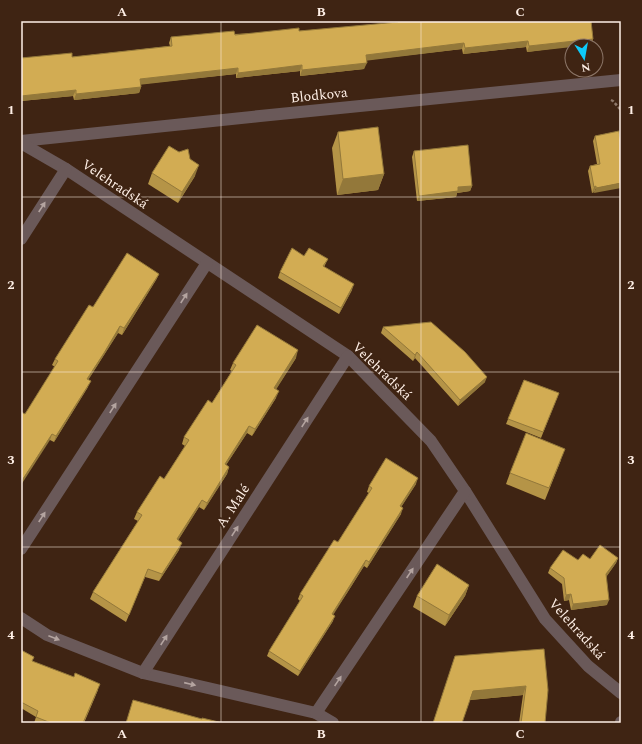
<svg xmlns="http://www.w3.org/2000/svg" width="642" height="744" viewBox="0 0 642 744" font-family="Spectral,serif">
<rect width="100%" height="100%" fill="#3f2413"/>
<g fill="none" stroke-linecap="round" stroke-linejoin="round">
<path stroke="#8e786a" stroke-width="2.5" stroke-dasharray="3 2" stroke-linecap="butt" d="M611 100 613 101 621 110"/>
<g stroke="#6a5959" stroke-width="12">
<path d="M21 141 260 116 621 80"/>
<path d="M21 143 66 169 348 356 431 441 465 491 545 619 588 666 621 693"/>
<path d="M21 239 66 169"/>
<path d="M21 549 207 263"/>
<path d="M21 618 47 635 143 673 316 713 333 723"/>
<path d="M143 673 348 356"/>
<path d="M316 713 465 491"/>
<path d="M621 723V722"/>
</g>
</g>
<g fill="#b59447">
<path d="M395 21H591L593 39 591 45 572 46 527 52 526 47 463 54 462 49 366 60 364 69 300 76V71L236 78V74L141 84V87L139 93 74 100 73 96 21 101V58L72 57 170 46 169 43 171 37 299 31 395 23Z"/>
<path d="M619 131 594 193V192L592 193 588 171 590 166 597 164 593 141 595 136Z"/>
<path d="M338 132 384 174 378 190 337 195 332 148Z"/>
<path d="M414 151 472 186 470 191 457 193 456 197 417 201 412 157Z"/>
<path d="M152 173 195 176 178 203 148 184Z"/>
<path d="M304 256 328 259 324 267 352 290 339 314 278 278 280 272Z"/>
<path d="M159 274 156 280 122 335 118 333 88 380V387L54 442 50 440 25 414 55 367 52 365 55 359Z"/>
<path d="M383 327 485 382 458 406 415 358 413 361 381 333Z"/>
<path d="M296 358 276 389V398L252 436 247 433 226 465 229 467 227 474 204 510 199 507 178 540 179 550 159 581 145 577 126 622 90 599 93 592 138 521 134 519 137 512 164 479 185 446 182 444 184 437 212 403 232 371 230 370 233 363Z"/>
<path d="M524 380 559 393 541 438 506 424Z"/>
<path d="M561 460 545 500 506 484 510 473Z"/>
<path d="M416 484 401 507V514L367 568 364 566 347 593 333 614V621L298 676 267 656 269 651 300 601 298 599 300 594 338 542 369 493 367 492 369 486Z"/>
<path d="M618 558 616 563 606 577 607 605 571 610 569 600 564 601 562 584 548 573 550 568 578 560 590 559Z"/>
<path d="M469 585 465 596 445 626 413 607 417 596Z"/>
<path d="M544 649 545 723H519L523 695 470 700 433 723Z"/>
<path d="M21 650 34 657 32 661 98 690 84 723H34L36 717 21 708Z"/>
</g>
<g fill="#93783a">
<path d="M593 39 591 45 572 46V47L527 52 529 46Z"/>
<path d="M528 41 526 47 463 54 465 48Z"/>
<path d="M464 43 462 49 364 61 366 55Z"/>
<path d="M367 63 364 69 300 76 302 70Z"/>
<path d="M302 65 300 71 236 78 238 73Z"/>
<path d="M238 68 236 74 138 85 140 79Z"/>
<path d="M141 87 139 93 74 100 76 94Z"/>
<path d="M76 90 73 96 21 101V96Z"/>
<path d="M199 165 195 176 178 203 182 192Z"/>
<path d="M384 174 378 190 337 195 343 179Z"/>
<path d="M621 183V188L594 193 596 188Z"/>
<path d="M472 186 470 191 457 193 456 197 417 201 419 196 458 187Z"/>
<path d="M596 186 594 192 592 193 594 187Z"/>
<path d="M159 274 156 280 122 335 124 328Z"/>
<path d="M354 284 352 290 339 314 341 308Z"/>
<path d="M120 326 118 333 85 385 87 379Z"/>
<path d="M298 350 296 358 272 396 274 388Z"/>
<path d="M417 352 415 358 413 361 415 355Z"/>
<path d="M487 377 485 382 458 406 460 400Z"/>
<path d="M91 381 88 387 54 442 56 436Z"/>
<path d="M279 391 276 398 252 436 255 429Z"/>
<path d="M249 426 247 433 222 471 225 464Z"/>
<path d="M52 434 50 440 21 485V482Z"/>
<path d="M229 467 227 474 204 510 207 503Z"/>
<path d="M418 478 416 484 398 512 400 506Z"/>
<path d="M202 500 199 507 174 547 177 539Z"/>
<path d="M403 508 401 514 367 568 369 562Z"/>
<path d="M182 543 179 550 159 581 162 574Z"/>
<path d="M618 558 616 563 604 580 606 574Z"/>
<path d="M366 560 364 566 330 620 332 614Z"/>
<path d="M469 585 465 596 445 626 449 615Z"/>
<path d="M571 594 569 600 564 601 566 595Z"/>
<path d="M609 600 607 605 571 610 573 604Z"/>
<path d="M335 616 333 621 298 676 300 671Z"/>
<path d="M526 686 523 695 470 700 473 691Z"/>
</g>
<g fill="#d2ac53" stroke="#93783a">
<path d="M398 21H591L593 39 529 46 528 41 465 48 464 43 366 55 367 63 302 70V65L238 73V68L140 79 141 87 76 94V90L21 96V58L72 53V57L172 46 171 37 234 31 235 35 299 28V31L398 22Z"/>
<path d="M378 127 384 174 343 179 338 132Z"/>
<path d="M619 131 621 143V183L596 188V186L594 187 590 166 600 164 595 136Z"/>
<path d="M468 145 472 186 458 187V191L419 196 414 151Z"/>
<path d="M169 146 179 152 188 149 190 159 199 165 182 192 152 173Z"/>
<path d="M292 248 304 256 309 248 328 259 323 266 354 284 341 308 280 272Z"/>
<path d="M127 253 159 274 124 328 120 326 104 353 87 379 91 381 56 436 52 434 21 482V412L25 414 58 361 55 359 89 305 93 307Z"/>
<path d="M431 322 465 352 487 377 460 400 417 352 415 355 383 327Z"/>
<path d="M257 325 298 350 274 388 279 391 255 429 249 426 225 464 229 467 207 503 202 500 177 539 182 543 162 574 148 569 129 615 93 592 142 515 137 512 160 476 164 479 189 440 184 437 208 400 212 403 236 365 233 363Z"/>
<path d="M524 380 559 393 543 432 508 419Z"/>
<path d="M526 433 565 449 549 488 510 473Z"/>
<path d="M386 458 418 478 400 506 403 508 369 562 366 560 332 614 335 616 300 671 269 651 303 596 300 594 334 540 338 542 372 488 369 486Z"/>
<path d="M600 545 618 558 606 574 609 600 573 604 571 594 566 595 564 578 550 568 563 550 578 560 583 554 590 559Z"/>
<path d="M437 564 469 585 449 615 417 596Z"/>
<path d="M544 649 548 690 545 723H521L526 686 473 691 462 723H433L455 656Z"/>
<path d="M21 650 34 657 32 661 74 677 75 673 100 684 83 723H51L36 717 38 711 21 702Z"/>
<path d="M133 700 202 719V718L223 723H126Z"/>
</g>
<defs><path id="oneway-solid" d="M-6-.8H1V-3.2L6.5 0L1 3.2V.8H-6Z"/></defs>
<g fill="#b4a4a0">
<use href="#oneway-solid" transform="translate(42 207) rotate(-57)"/>
<use href="#oneway-solid" transform="translate(184 298) rotate(-57)"/>
<use href="#oneway-solid" transform="translate(113 408) rotate(-57)"/>
<use href="#oneway-solid" transform="translate(305 422) rotate(-57)"/>
<use href="#oneway-solid" transform="translate(42 517) rotate(-57)"/>
<use href="#oneway-solid" transform="translate(235 531) rotate(-57)"/>
<use href="#oneway-solid" transform="translate(410 573) rotate(-56)"/>
<use href="#oneway-solid" transform="translate(54 638) rotate(21)"/>
<use href="#oneway-solid" transform="translate(164 640) rotate(-57)"/>
<use href="#oneway-solid" transform="translate(338 681) rotate(-56)"/>
<use href="#oneway-solid" transform="translate(190 684) rotate(13)"/>
</g>
<path fill="none" stroke="#fff0e7" stroke-width="1" stroke-opacity="0.55" d="M221 21V723M421 21V723M21 197H621M21 372H621M21 547H621"/>
<g text-anchor="middle" dominant-baseline="central" stroke-width="4" stroke-linejoin="round" paint-order="stroke">
<g font-size="14" fill="#fff0e7" stroke="#3f2413">
<text transform="translate(319 95) rotate(-6)">Blodkova</text>
<text transform="translate(115 184) rotate(34)">Velehradská</text>
<text transform="translate(382 371) rotate(44)">Velehradská</text>
<text transform="translate(233 506) rotate(-57)">A. Malé</text>
<text transform="translate(577 629) rotate(48)">Velehradská</text>
</g>
</g>
<rect width="642" height="744" fill="none" stroke="#3f2413" stroke-width="44"/>
<g transform="translate(584 58) rotate(169)"><circle r="19" fill="#3f2413" stroke="#8c7668"/>
<path d="M0-3L7 15L0 10L-7 15Z" fill="#0ecafa"/>
<text y="-6" font-size="11" font-weight="bold" text-anchor="middle" fill="#fff0e7">N</text>
</g>
<rect x="22" y="22" width="598" height="700" fill="none" stroke="#fff0e7" stroke-width="1.5"/>
<g font-size="13" text-anchor="middle" font-weight="bold" fill="#fff0e7">
<text x="122" y="16">A</text>
<text x="321" y="16">B</text>
<text x="520" y="16">C</text>
<text x="11" y="114">1</text>
<text x="631" y="114">1</text>
<text x="11" y="289">2</text>
<text x="631" y="289">2</text>
<text x="11" y="464">3</text>
<text x="631" y="464">3</text>
<text x="11" y="639">4</text>
<text x="631" y="639">4</text>
<text x="122" y="738">A</text>
<text x="321" y="738">B</text>
<text x="520" y="738">C</text>
</g>
</svg>
